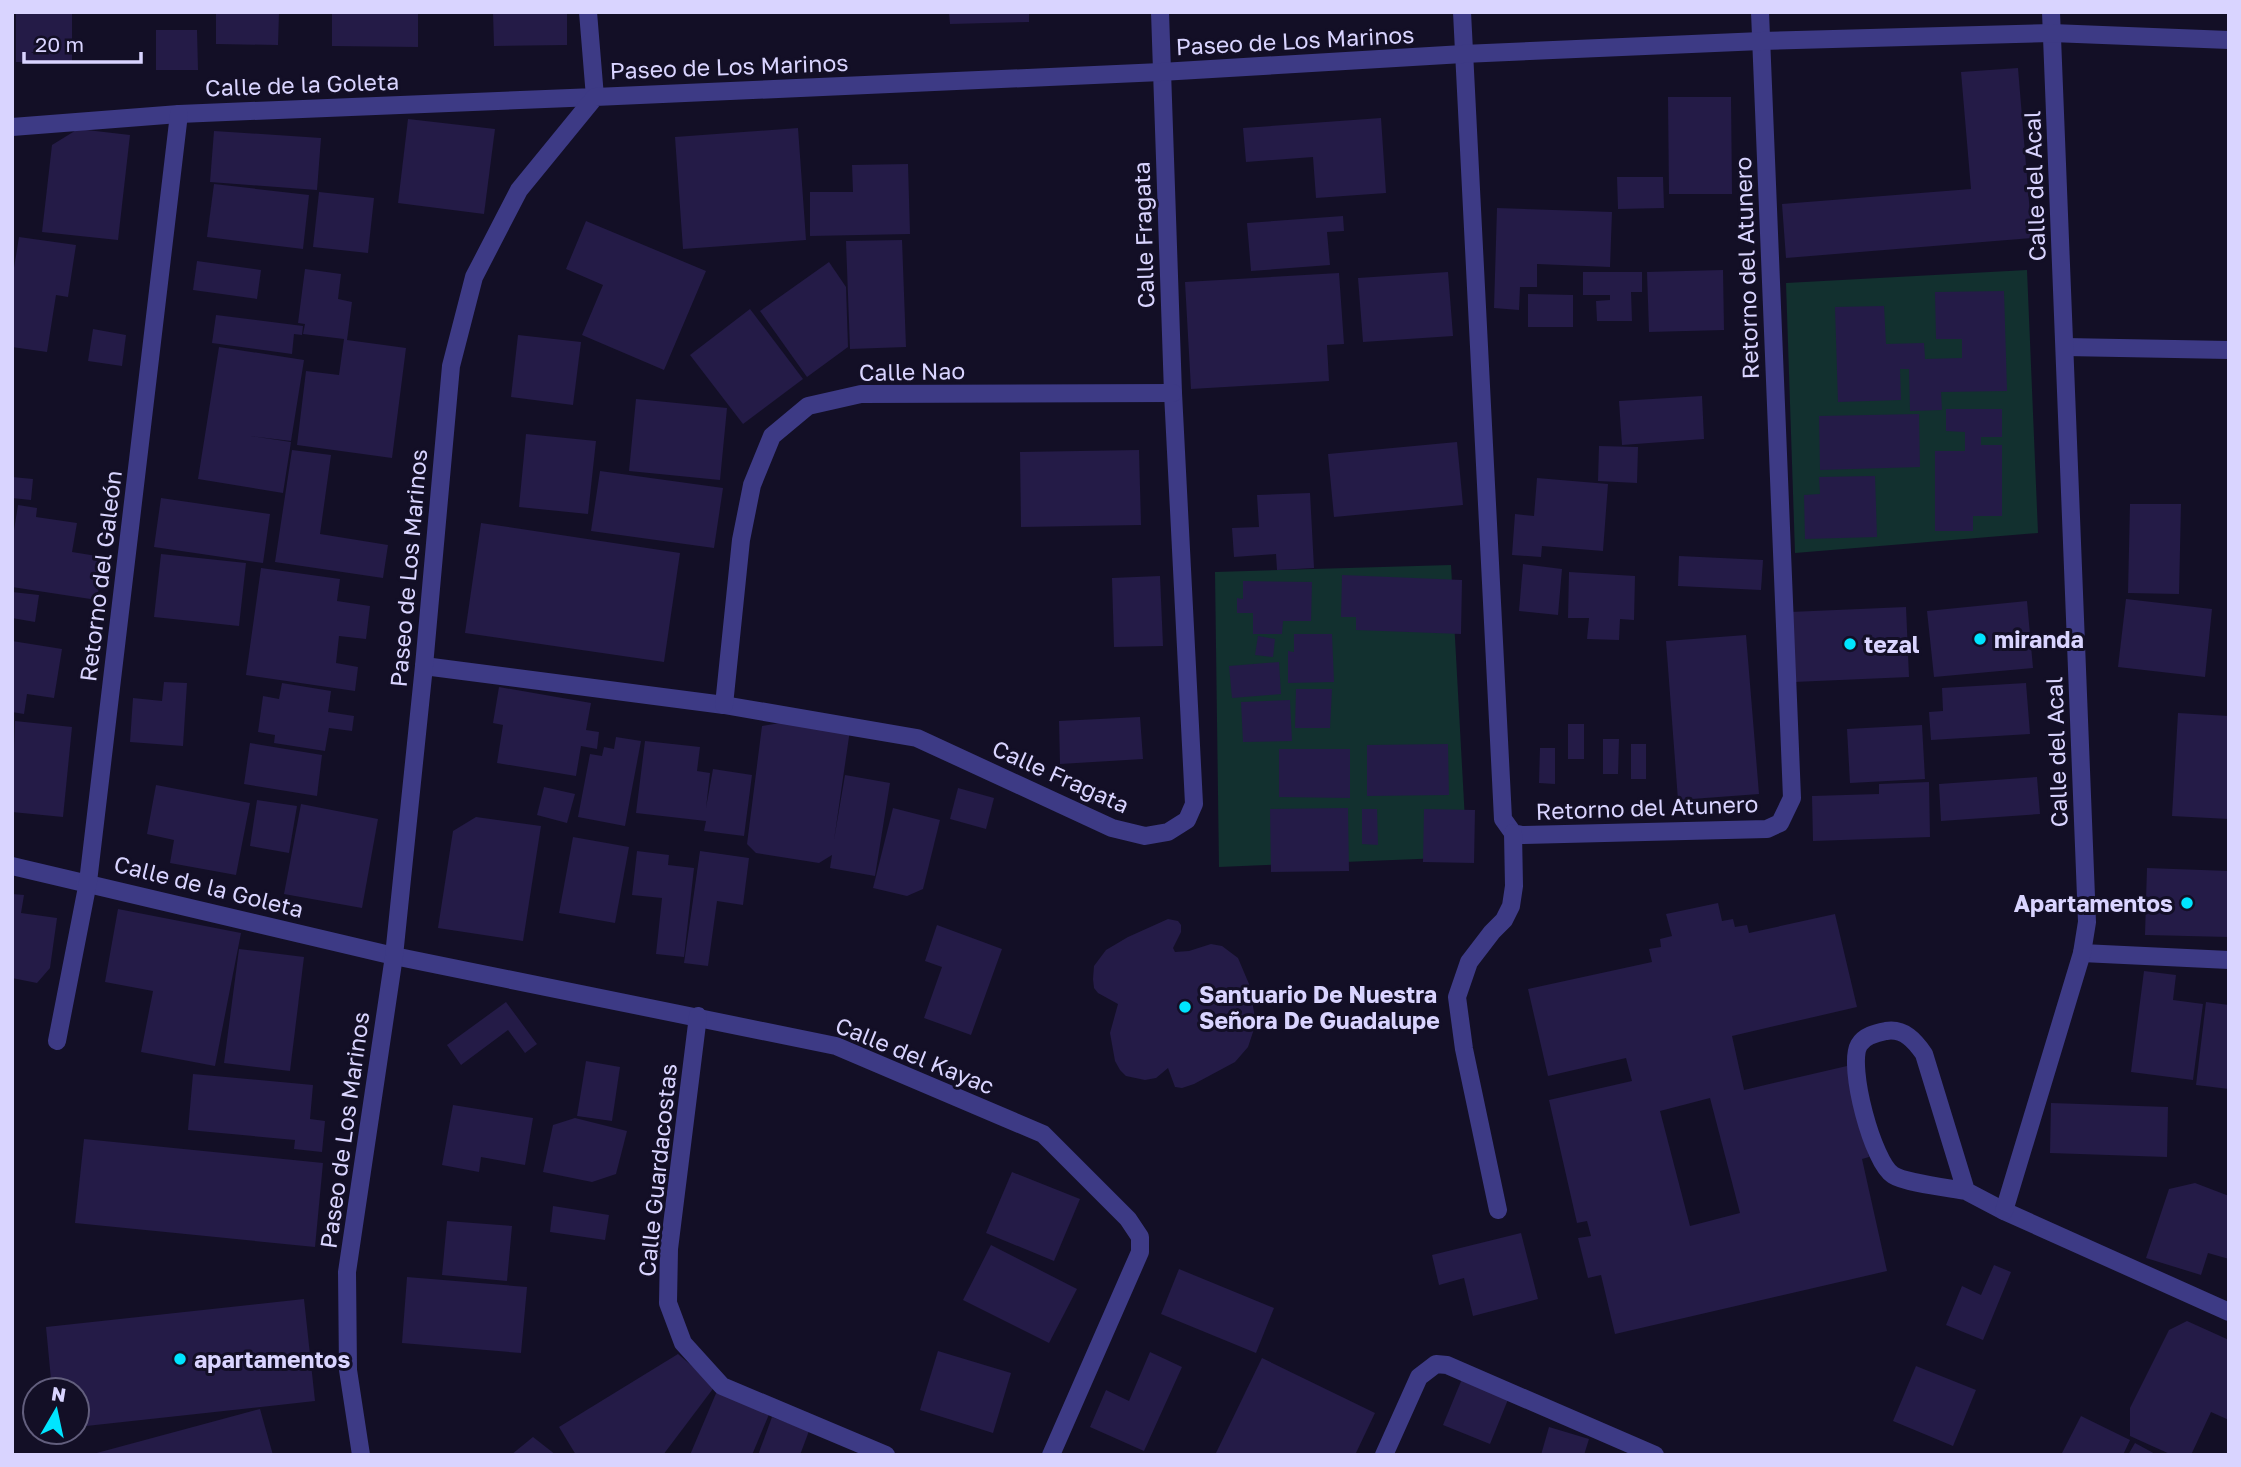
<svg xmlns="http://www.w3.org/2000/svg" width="2241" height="1467" viewBox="0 0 2241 1467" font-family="'Golos Text',sans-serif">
<rect width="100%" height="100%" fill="#130f26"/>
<g fill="#12302f">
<path d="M2027 270 2038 533 1795 553 1786 283Z"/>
<path d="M1451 565 1467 857 1219 867 1215 572Z"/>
</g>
<g fill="#241b47" fill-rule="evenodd">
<path d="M16 12H72V63L16 62Z"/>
<path d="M216 12H279L278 45 216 44Z"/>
<path d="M332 12H418V47L332 46Z"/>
<path d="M493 12H567V45L494 46Z"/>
<path d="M949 12H1029V22L950 24Z"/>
<path d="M156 30H197L198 70H156Z"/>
<path d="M2018 68 2032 238 1786 258 1782 204 1971 189 1961 72Z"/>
<path d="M1668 97H1731L1732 194H1669Z"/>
<path d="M1381 118 1386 193 1316 198 1313 157 1246 162 1243 128Z"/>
<path d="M408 119 495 129 484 214 398 203Z"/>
<path d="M798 128 806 240 683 249 675 137Z"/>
<path d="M78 129 130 135 118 240 42 232 52 145Z"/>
<path d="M214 131 321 138 317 190 210 182Z"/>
<path d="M908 164 910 234 810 236V192H853L852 165Z"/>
<path d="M1617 177H1663L1664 208 1618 209Z"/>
<path d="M214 184 309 195 303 249 207 237Z"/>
<path d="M319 192 374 198 368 253 313 247Z"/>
<path d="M1497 208 1612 212 1610 267 1537 264V287H1520L1519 310 1494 308Z"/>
<path d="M1343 216 1344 231 1327 232 1330 265 1251 271 1247 223Z"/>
<path d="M586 221 706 271 664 370 582 335 603 285 566 269Z"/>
<path d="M19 237 76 245 68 297 56 295 47 352 12 347V280Z"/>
<path d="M902 240 906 347 850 349 846 241Z"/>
<path d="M197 261 261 270 257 299 193 290Z"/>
<path d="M829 262 846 287 848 347 807 377 760 311Z"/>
<path d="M305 269 341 274 338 299 352 302 347 340 406 348 392 458 297 445 306 371 339 375 344 339 303 334 305 324 298 323Z"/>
<path d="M1723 270 1724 330 1649 332 1647 272Z"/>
<path d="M1448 272 1453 336 1363 342 1358 278Z"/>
<path d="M1583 272H1642V292H1631L1632 321H1597L1596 301 1610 300V295H1583Z"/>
<path d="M1339 273 1344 344 1327 345 1329 381 1191 389 1185 282Z"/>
<path d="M2004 291 2007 391 1941 392 1942 410 1910 411 1909 369H1900L1901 400 1838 402 1835 307 1884 306 1886 344 1924 343 1925 359 1962 358V339H1936L1935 292Z"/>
<path d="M1528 294 1573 295V327H1528Z"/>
<path d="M750 309 803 379 743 424 690 355Z"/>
<path d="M216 315 303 326 302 335 294 334 292 354 212 343Z"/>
<path d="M93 329 126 335 122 366 88 361Z"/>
<path d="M518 335 581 342 573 405 511 397Z"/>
<path d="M219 347 304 360 291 441 250 436 291 442 283 493 198 479Z"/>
<path d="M1702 396 1704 439 1622 445 1619 401Z"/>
<path d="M636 399 727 408 720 480 629 471Z"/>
<path d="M1946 409H2002V437H1981V445H2002V516H1973V531H1935V451H1965V432L1946 431Z"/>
<path d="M1919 414 1920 467 1820 470 1819 416Z"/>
<path d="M526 434 596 441 588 514 519 507Z"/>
<path d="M1457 442 1463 505 1334 517 1328 454Z"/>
<path d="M1599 446 1638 447 1637 483 1598 481Z"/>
<path d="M292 450 331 455 320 534 388 545 383 578 275 562Z"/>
<path d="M1139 450 1141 525 1021 527 1020 452Z"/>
<path d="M600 471 723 488 714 548 591 531Z"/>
<path d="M1875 476 1877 537 1805 539 1804 495 1820 494 1819 477Z"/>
<path d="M12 477 33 479 31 500 12 498Z"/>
<path d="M1537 478 1608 484 1603 551 1542 546 1541 557 1512 555 1515 514 1534 516Z"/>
<path d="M1310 493 1314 568 1277 570 1276 554 1234 557 1232 528 1259 527 1257 495Z"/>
<path d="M161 498 270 514 263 563 154 547Z"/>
<path d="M2130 504H2181L2179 594 2128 593Z"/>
<path d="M18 505 37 508 36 517 77 523 72 552 103 557 97 600 12 587V543Z"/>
<path d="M481 523 680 553 664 662 465 633Z"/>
<path d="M161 554 246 563 239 626 154 617Z"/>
<path d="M1679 556 1763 560 1761 590 1678 586Z"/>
<path d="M1523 564 1562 569 1558 615 1519 611Z"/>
<path d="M261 568 340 579 337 601 370 606 366 639 339 636 336 663 358 667 355 691 246 675Z"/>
<path d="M1569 572 1635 576 1634 620 1620 619 1619 640 1587 639 1589 618H1568Z"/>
<path d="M1342 575 1462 580 1461 634 1356 630V617H1341Z"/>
<path d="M1160 576 1163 646 1114 647 1112 578Z"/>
<path d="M1243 581 1312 582 1311 621H1283L1282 634H1253V613H1237V598L1243 599Z"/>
<path d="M12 592 39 595 35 622 12 618Z"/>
<path d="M2126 599 2212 609 2205 677 2118 667Z"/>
<path d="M2027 601 2033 668 1934 677 1927 611Z"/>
<path d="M1906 607 1909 677 1794 682 1790 612Z"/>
<path d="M1294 634H1332L1334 682 1288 683V651L1294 652Z"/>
<path d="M1746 635 1759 794 1678 800 1666 641Z"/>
<path d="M1258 636 1275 639 1273 657 1255 655Z"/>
<path d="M12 641 62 649 54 698 27 694 24 714 12 712Z"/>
<path d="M1279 662 1281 694 1232 698 1229 666Z"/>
<path d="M164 682 187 683 183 746 130 742 133 698 162 701Z"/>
<path d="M282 683 331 691 328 712 354 716 352 731 329 728 325 751 274 743 275 735 258 732 263 696 279 699Z"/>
<path d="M2026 683 2030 734 1931 740 1929 712 1943 711 1942 688Z"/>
<path d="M499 687 591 703 586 730 599 732 597 749 581 746 576 776 497 763 503 725 493 723Z"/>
<path d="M1296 689H1332L1330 728H1295Z"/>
<path d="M1290 700 1292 741 1243 742 1241 702Z"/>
<path d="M2178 713 2229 716V819L2172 816Z"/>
<path d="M1140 717 1143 759 1060 764 1059 721Z"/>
<path d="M15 721 72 727 63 817 12 812Z"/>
<path d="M792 721 850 730 834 840 845 775 890 783 875 876 830 868 832 855 819 863 756 853 747 844 762 726Z"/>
<rect x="1568" y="724" width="16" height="35"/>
<path d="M1922 725 1925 779 1850 783 1847 729Z"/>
<path d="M616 737 641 741 625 826 578 817 590 754 602 756 604 747 614 749Z"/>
<path d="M1603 739H1619L1618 774H1603Z"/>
<path d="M645 741 700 747 697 771 710 773 706 808 713 769 752 775 744 836 704 831 706 821 636 813Z"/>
<path d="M250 743 322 755 317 796 244 784Z"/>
<path d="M1448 744 1449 795 1367 796V745Z"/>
<rect x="1631" y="744" width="15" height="35"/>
<path d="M1540 748H1555V784L1539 783Z"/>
<path d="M1279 749H1350V798L1279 797Z"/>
<path d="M2037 777 2040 814 1941 821 1939 784Z"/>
<path d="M1929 782 1930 837 1813 841 1812 796 1879 794V784Z"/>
<path d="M156 785 250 803 236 875 170 863 174 840 147 834Z"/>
<path d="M544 787 575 794 567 823 537 815Z"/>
<path d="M958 788 994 798 986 829 950 819Z"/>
<path d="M257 800 297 806 289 853 250 846Z"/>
<path d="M301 804 378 819 362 908 284 894Z"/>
<path d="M893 808 940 820 923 889 907 896 873 888Z"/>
<path d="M1348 808 1349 871 1271 872 1270 809Z"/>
<path d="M1362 809H1377L1378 845 1362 844Z"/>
<path d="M1424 809 1475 810 1474 863 1423 862Z"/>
<path d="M476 817 541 826 523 941 438 928 453 831Z"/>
<path d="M573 837 629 847 615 923 559 913Z"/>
<path d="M637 851 669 855 668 865 694 868 684 957 656 954 662 898 632 895Z"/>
<path d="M700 851 749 858 743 905 717 901 708 966 684 963Z"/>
<path d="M2147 868 2229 871V937L2145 935Z"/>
<path d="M12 894 24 895 21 913 57 918 50 968 37 983 12 978Z"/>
<path d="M1718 903 1722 921 1733 919 1735 927 1747 925 1749 933 1835 914 1857 1007 1732 1036 1744 1090 1847 1066 1869 1157 1862 1159 1887 1271 1615 1334 1601 1275 1588 1278 1578 1238 1591 1236 1587 1221 1577 1223 1549 1100 1632 1081 1626 1058 1548 1076 1528 989 1652 962 1649 949 1661 947 1660 939 1672 936 1666 914ZM1710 1098 1740 1213 1690 1226 1660 1111Z"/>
<path d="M118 909 241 933 215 1066 141 1052 153 991 105 982Z"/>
<path d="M1168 919 1178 921 1181 925V932L1173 948 1175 952 1189 951 1211 944 1222 946 1238 958 1249 984 1256 1023 1248 1047 1235 1062 1194 1084 1182 1088 1175 1087 1168 1068 1156 1078 1145 1080 1126 1076 1120 1070 1115 1061 1110 1033 1118 1004 1098 993 1094 988 1093 979 1094 966 1106 950 1128 937Z"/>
<path d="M937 925 1002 949 971 1035 924 1018 942 967 925 961Z"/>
<path d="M239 949 304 957 290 1071 224 1063Z"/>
<path d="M2144 971 2176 975 2173 1000 2203 1004 2193 1080 2131 1072Z"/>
<path d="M506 1002 537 1044 525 1053 508 1030 461 1065 447 1045Z"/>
<path d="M2206 1002 2229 1005V1089L2196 1085Z"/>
<path d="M586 1061 620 1067 612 1121 577 1116Z"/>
<path d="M193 1074 313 1085 310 1119 325 1121 322 1152 294 1149 295 1140 188 1130Z"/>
<path d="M2051 1103 2168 1107 2167 1157 2050 1153Z"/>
<path d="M453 1105 533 1118 525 1165 481 1157 479 1172 442 1165Z"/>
<path d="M575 1118 627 1131 616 1174 592 1182 543 1172 553 1125Z"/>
<path d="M84 1139 323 1163 315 1247 75 1223Z"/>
<path d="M1012 1172 1080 1199 1054 1261 986 1233Z"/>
<path d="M2195 1183 2229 1196V1259L2208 1253 2201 1275 2146 1258 2169 1189Z"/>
<path d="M553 1206 609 1215 605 1240 550 1232Z"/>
<path d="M447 1221 512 1226 507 1281 442 1275Z"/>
<path d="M1521 1233 1538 1299 1473 1316 1464 1278 1439 1285 1432 1255Z"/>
<path d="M991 1245 1077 1289 1049 1343 963 1300Z"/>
<path d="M1994 1265 2011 1272 1983 1340 1946 1325 1962 1286 1981 1295Z"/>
<path d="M1179 1269 1274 1308 1256 1353 1161 1314Z"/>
<path d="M407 1277 527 1287 521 1353 402 1343Z"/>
<path d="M304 1299 315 1401 77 1427V1390H52L46 1327Z"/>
<path d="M2187 1321 2229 1340V1420L2211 1412 2191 1455H2172L2130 1436V1408L2169 1330Z"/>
<path d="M938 1351 1011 1373 993 1433 920 1410Z"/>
<path d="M1150 1352 1182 1367 1144 1451 1090 1427 1106 1390 1129 1401Z"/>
<path d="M678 1354 715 1386 663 1455H576L559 1427Z"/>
<path d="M1262 1358 1375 1413 1355 1455H1215Z"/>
<path d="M1916 1366 1976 1390 1953 1446 1893 1421Z"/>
<path d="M1462 1379 1509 1397 1490 1444 1443 1425Z"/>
<path d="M717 1391 770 1412 752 1455H690Z"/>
<path d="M260 1409 273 1455H93V1454Z"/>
<path d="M2081 1416 2130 1440 2123 1455H2061Z"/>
<path d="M772 1417 809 1431 800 1455H758Z"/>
<path d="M1549 1427 1589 1439 1584 1455H1541Z"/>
<path d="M533 1437 556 1455H511Z"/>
<path d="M2135 1443 2157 1455H2128Z"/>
</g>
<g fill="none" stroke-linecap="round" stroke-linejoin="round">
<g stroke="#3d3a85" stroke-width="18">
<path d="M1462 12 1503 819 1513 833 1522 835 1767 829 1780 823 1792 798 1760 12"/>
<path d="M12 127 179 114 595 97 588 12"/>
<path d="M2065 347 2229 350"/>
<path d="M424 666 724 705 917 738 1112 828 1145 836 1168 832 1187 820 1194 804 1173 393 1160 12"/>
<path d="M724 705 741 540 752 485 772 436 808 406 861 394 1173 393"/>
<path d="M12 866 394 956 836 1046 1043 1134 1128 1219 1140 1237V1252L1051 1455"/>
<path d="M2082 953 2229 960"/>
<path d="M698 1016 669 1249 668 1303 683 1343 722 1386 886 1455"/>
<path d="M57 1041 88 882 179 114"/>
<path d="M1966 1191C1950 1188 1905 1183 1893 1175 1873 1163 1847 1066 1859 1045 1864 1036 1876 1033 1886 1031 1904 1028 1915 1041 1924 1054L1966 1191 2004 1211 2229 1312"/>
<path d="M1498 1210 1464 1049 1457 997 1469 962 1492 932 1504 920 1511 906 1514 886 1513 833"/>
<path d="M2004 1211 2082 953 2087 922 2051 12"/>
<path d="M361 1455 348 1370 347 1272 394 956 424 666 451 366 474 277 519 190 595 97 1161 72 1463 54 1761 41 2052 33 2229 40"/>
<path d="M1384 1455 1419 1377 1436 1364 1447 1365 1655 1455"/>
</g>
</g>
<g fill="#00e5ff" stroke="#130f26" stroke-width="2.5">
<circle cx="1980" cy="639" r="7"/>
<circle cx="1850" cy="644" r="7"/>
<circle cx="2187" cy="903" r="7"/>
<circle cx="1185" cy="1007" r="7"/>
<circle cx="180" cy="1359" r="7"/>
</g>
<g text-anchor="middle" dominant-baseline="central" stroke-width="6" stroke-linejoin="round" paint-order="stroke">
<g font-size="23" fill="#d9d4ff" stroke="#130f26">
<text transform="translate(1295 40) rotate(-3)">Paseo de Los Marinos</text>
<text transform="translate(729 66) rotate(-2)">Paseo de Los Marinos</text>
<text transform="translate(302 84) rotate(-2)">Calle de la Goleta</text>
<text transform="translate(2034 186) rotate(-92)">Calle del Acal</text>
<text transform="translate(1143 235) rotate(-92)">Calle Fragata</text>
<text transform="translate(1746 268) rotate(-92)">Retorno del Atunero</text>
<text transform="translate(912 371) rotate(-1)">Calle Nao</text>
<text transform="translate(408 568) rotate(-85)">Paseo de Los Marinos</text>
<text transform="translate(100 576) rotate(-83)">Retorno del Galeón</text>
<text transform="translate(2056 752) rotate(-92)">Calle del Acal</text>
<text transform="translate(1061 776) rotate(24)">Calle Fragata</text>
<text transform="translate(1647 807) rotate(-2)">Retorno del Atunero</text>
<text transform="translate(209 886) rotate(14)">Calle de la Goleta</text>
<text transform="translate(915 1055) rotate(22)">Calle del Kayac</text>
<text transform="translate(344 1130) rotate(-82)">Paseo de Los Marinos</text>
<text transform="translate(657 1170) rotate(-84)">Calle Guardacostas</text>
</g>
<g font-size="23" font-weight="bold" fill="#d9d4ff" stroke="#130f26" text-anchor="start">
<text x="1994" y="639">miranda</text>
<text x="1864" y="644">tezal</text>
<text x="2173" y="903" text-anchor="end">Apartamentos</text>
<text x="1199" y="994">Santuario De Nuestra<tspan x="1199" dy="26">Señora De Guadalupe</tspan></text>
<text x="194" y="1359">apartamentos</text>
</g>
</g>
<rect width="2241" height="1467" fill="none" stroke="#d9d4ff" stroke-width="28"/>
<g transform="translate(56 1411) rotate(9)"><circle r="33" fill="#130f26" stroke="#625e7d" stroke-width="2"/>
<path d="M0-5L12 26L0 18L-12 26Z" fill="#00e5ff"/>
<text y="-10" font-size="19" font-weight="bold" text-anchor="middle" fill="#d9d4ff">N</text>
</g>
<path d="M24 52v10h117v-10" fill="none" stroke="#d9d4ff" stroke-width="3.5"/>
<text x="35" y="52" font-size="21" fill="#d9d4ff" stroke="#130f26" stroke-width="5" paint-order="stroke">20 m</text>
</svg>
